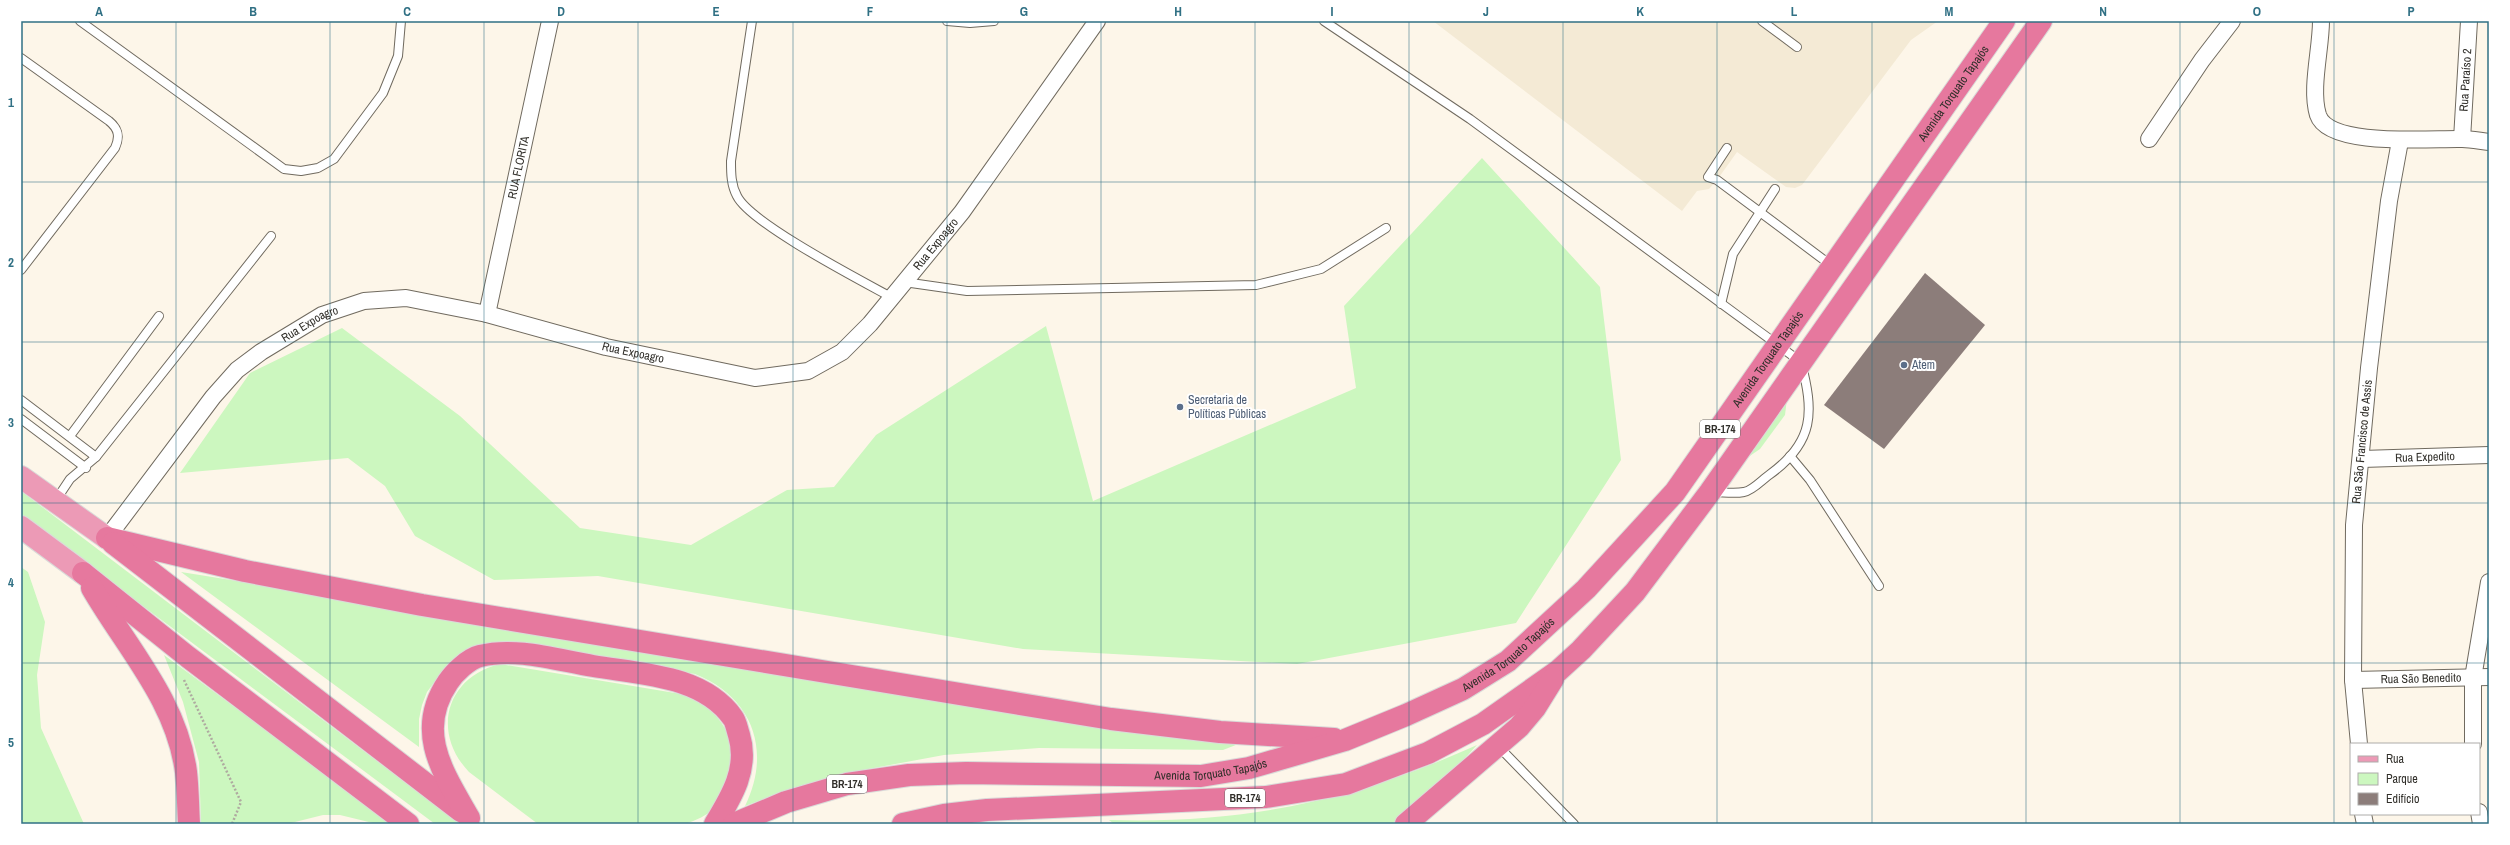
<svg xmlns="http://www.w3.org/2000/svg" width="2510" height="845" viewBox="0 0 2510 845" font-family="'Archivo Narrow',sans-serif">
<rect width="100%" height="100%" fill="#fdf6e9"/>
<path fill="#f4ead5" d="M1433 21H1938L1911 40 1802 185 1795 188 1786 187 1737 152 1717 180 1709 189 1697 191 1682 211Z"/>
<g fill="#ccf7bf">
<path d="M1482 158 1600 287 1621 460 1516 623 1297 664 1023 649 598 576 494 580 415 536 385 486 348 458 180 473 250 373 342 328 460 416 580 528 691 545 787 490 834 487 876 435 1046 326 1093 501 1356 388 1344 306Z"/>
<path d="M1789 382 1785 415 1760 449 1716 479Z"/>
<path d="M21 491 460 824H435L21 515Z"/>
<path d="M21 567 28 572 45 622 37 675 41 728 84 824H21Z"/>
<path d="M181 572 1241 743 1223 750 1039 748 944 755 863 770 783 792 745 806C772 751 753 697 695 674L515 643 456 660 444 669 427 692 422 705 419 719V747Z"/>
<path d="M164 655 392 823 391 824H377L340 815H323L287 824H201L199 762 183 702Z"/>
<path d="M500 664 681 694C714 704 738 734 733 771 732 777 726 785 723 790 720 796 718 802 715 807 707 816 696 820 685 824H538L469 772C431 732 446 677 500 664Z"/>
<path d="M1477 745 1454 770 1392 824H1114L1109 820C1244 824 1353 801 1477 745Z"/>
</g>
<path fill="#8c7d7a" d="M1925 273 1985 325 1884 449 1824 405Z"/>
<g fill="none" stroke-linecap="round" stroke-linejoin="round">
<defs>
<g id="service">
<path d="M80 21 284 169 301 171 318 168 334 159 383 93 398 56 401 21"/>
<path d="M752 21 731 161C731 173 731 185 737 196 750 223 860 280 891 297"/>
<path d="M947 21 970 23 994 21"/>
<path d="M1324 21 1470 119 1801 362C1814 412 1815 442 1769 475 1762 480 1752 491 1744 492 1734 494 1723 492 1713 492"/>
<path d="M1762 21 1797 47"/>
<path d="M21 58 109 121C119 129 120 137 115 148L21 270"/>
<path d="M1727 148 1708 177 1717 180 1832 266"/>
<path d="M904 282 967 291 1256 285 1321 269 1386 228"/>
<path d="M1721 304 1733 254 1775 189"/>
<path d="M21 400 96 457"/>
<path d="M21 419 86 468"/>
<path d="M70 436 159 316"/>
<path d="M1790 456 1810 480 1879 586"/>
<path d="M56 500 70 479 96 457 271 236"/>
<path d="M1498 746 1574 824"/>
</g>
<g id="minor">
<path d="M2321 21C2321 49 2310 89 2318 115 2329 148 2433 138 2462 139 2471 139 2480 141 2489 142"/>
<path d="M2149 139 2202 60 2232 21"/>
<path id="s1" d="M2462 139 2469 21"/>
<path id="s2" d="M487 314 550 21"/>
<path id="s3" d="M2362 459 2489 455"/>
<path id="s4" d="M107 538 213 397 237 370 261 352 322 315 364 301 406 298 487 314 606 347 755 378 808 371 842 352 870 324 962 212 1097 21"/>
<path id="s5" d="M2353 680 2489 677"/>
<path id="s6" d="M2359 744 2353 680 2354 525 2369 368 2389 201 2400 141"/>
<path d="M2473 744V678L2489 582"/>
<path d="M2479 812 2481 824"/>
<path d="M2363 814 2365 824"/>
</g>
<g id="primary">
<path d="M21 477 107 538"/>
<path d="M21 527 83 573"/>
</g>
<g id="trunk">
<path d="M107 538 245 571 422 605 1111 719 1220 732 1334 739"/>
<path d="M113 543 461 811"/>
<path d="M83 573 188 657 408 824"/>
<path d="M92 588C126 647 177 701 186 772 188 789 188 807 189 824"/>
<path d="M469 818C444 774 414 732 448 682 454 673 468 659 480 656 516 647 557 660 593 666 640 674 703 675 733 718 736 722 737 729 739 735 749 768 732 796 715 824"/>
<path id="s7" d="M734 824 786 802 847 784 909 775 966 773 1201 776 1249 768 1345 740 1406 715 1463 689 1508 661 1586 589 1675 492 2004 21"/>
<path d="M903 824 944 815 987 810 1266 797 1346 784 1428 753 1483 724 1558 671 1581 650 1635 592 1710 492 2041 21"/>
<path d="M1406 824 1519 727 1535 708 1553 679"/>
</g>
</defs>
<use href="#service" stroke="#706a5f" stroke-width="10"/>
<use href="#minor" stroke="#706a5f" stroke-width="18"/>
<use href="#primary" stroke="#dadad9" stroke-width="24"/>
<use href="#trunk" stroke="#dadad9" stroke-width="24"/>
<path stroke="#afaaa0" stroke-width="2.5" stroke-dasharray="2 2" stroke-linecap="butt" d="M184 680 241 802 232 824"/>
<use href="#service" stroke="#fff" stroke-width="8"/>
<use href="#minor" stroke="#fff" stroke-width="16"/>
<use href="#primary" stroke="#ec9ab6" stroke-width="22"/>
<use href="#trunk" stroke="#e6789e" stroke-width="22"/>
</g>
<path fill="none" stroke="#307084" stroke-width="1" stroke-opacity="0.55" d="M176 21V824M330 21V824M484 21V824M638 21V824M793 21V824M947 21V824M1101 21V824M1255 21V824M1409 21V824M1563 21V824M1717 21V824M1872 21V824M2026 21V824M2180 21V824M2334 21V824M21 182H2489M21 342H2489M21 503H2489M21 663H2489"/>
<g fill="#5c6f8a" stroke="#fff" stroke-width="1.5">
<circle cx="1904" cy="365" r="4"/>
<circle cx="1180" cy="407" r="4"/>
</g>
<g text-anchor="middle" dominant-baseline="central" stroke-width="4" stroke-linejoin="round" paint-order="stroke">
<g fill="#fff" stroke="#6f6d6a" stroke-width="1">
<rect x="1700" y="420" width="40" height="18" rx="3"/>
<rect x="827" y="775" width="40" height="18" rx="3"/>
<rect x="1225" y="789" width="40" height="18" rx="3"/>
</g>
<g font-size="11" font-weight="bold" fill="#312f2a">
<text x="1720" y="429">BR-174</text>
<text x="847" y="784">BR-174</text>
<text x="1245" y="798">BR-174</text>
</g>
<g font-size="12" fill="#312f2a" stroke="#fff">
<text stroke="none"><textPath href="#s1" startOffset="59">Rua Paraíso 2</textPath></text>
<text stroke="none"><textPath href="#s7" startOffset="1529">Avenida Torquato Tapajós</textPath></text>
<text stroke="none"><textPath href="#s2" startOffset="150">RUA FLORITA</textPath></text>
<text stroke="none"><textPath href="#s4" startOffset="994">Rua Expoagro</textPath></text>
<text stroke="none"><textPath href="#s4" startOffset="299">Rua Expoagro</textPath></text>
<text stroke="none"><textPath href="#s4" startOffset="634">Rua Expoagro</textPath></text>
<text stroke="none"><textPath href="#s7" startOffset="1205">Avenida Torquato Tapajós</textPath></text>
<text stroke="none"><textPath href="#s6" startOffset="303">Rua São Francisco de Assis</textPath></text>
<text stroke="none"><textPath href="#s3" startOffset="63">Rua Expedito</textPath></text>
<text stroke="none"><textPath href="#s7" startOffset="809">Avenida Torquato Tapajós</textPath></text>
<text stroke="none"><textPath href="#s5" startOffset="68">Rua São Benedito</textPath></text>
<text stroke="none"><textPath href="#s7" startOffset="485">Avenida Torquato Tapajós</textPath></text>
</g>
<g font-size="12" fill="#4e5e75" stroke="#fff" text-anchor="start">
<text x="1912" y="365">Atem</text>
<text x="1188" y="400">Secretaria de<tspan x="1188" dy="14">Políticas Públicas</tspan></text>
</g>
</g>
<rect width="2510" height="845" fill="none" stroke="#ffffff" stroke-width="44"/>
<rect x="2350" y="743" width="130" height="72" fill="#ffffff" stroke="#adacaa"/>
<rect x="2358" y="756" width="20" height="6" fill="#ec9ab6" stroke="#adacaa"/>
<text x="2386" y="763" font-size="12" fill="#312f2a">Rua</text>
<rect x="2358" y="773" width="20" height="12" fill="#ccf7bf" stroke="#adacaa"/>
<text x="2386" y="783" font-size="12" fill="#312f2a">Parque</text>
<rect x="2358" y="793" width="20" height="12" fill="#8c7d7a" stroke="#adacaa"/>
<text x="2386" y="803" font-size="12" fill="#312f2a">Edifício</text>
<rect x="22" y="22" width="2466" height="801" fill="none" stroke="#307084" stroke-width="1.5"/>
<g font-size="13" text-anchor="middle" font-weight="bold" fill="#307084">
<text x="99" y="16">A</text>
<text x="253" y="16">B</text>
<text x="407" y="16">C</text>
<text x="561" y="16">D</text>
<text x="716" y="16">E</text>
<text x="870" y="16">F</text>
<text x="1024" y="16">G</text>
<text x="1178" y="16">H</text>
<text x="1332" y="16">I</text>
<text x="1486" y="16">J</text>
<text x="1640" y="16">K</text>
<text x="1794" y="16">L</text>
<text x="1949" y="16">M</text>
<text x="2103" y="16">N</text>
<text x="2257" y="16">O</text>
<text x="2411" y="16">P</text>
<text x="11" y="107">1</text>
<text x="11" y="267">2</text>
<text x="11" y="427">3</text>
<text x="11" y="587">4</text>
<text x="11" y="747">5</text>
</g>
</svg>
